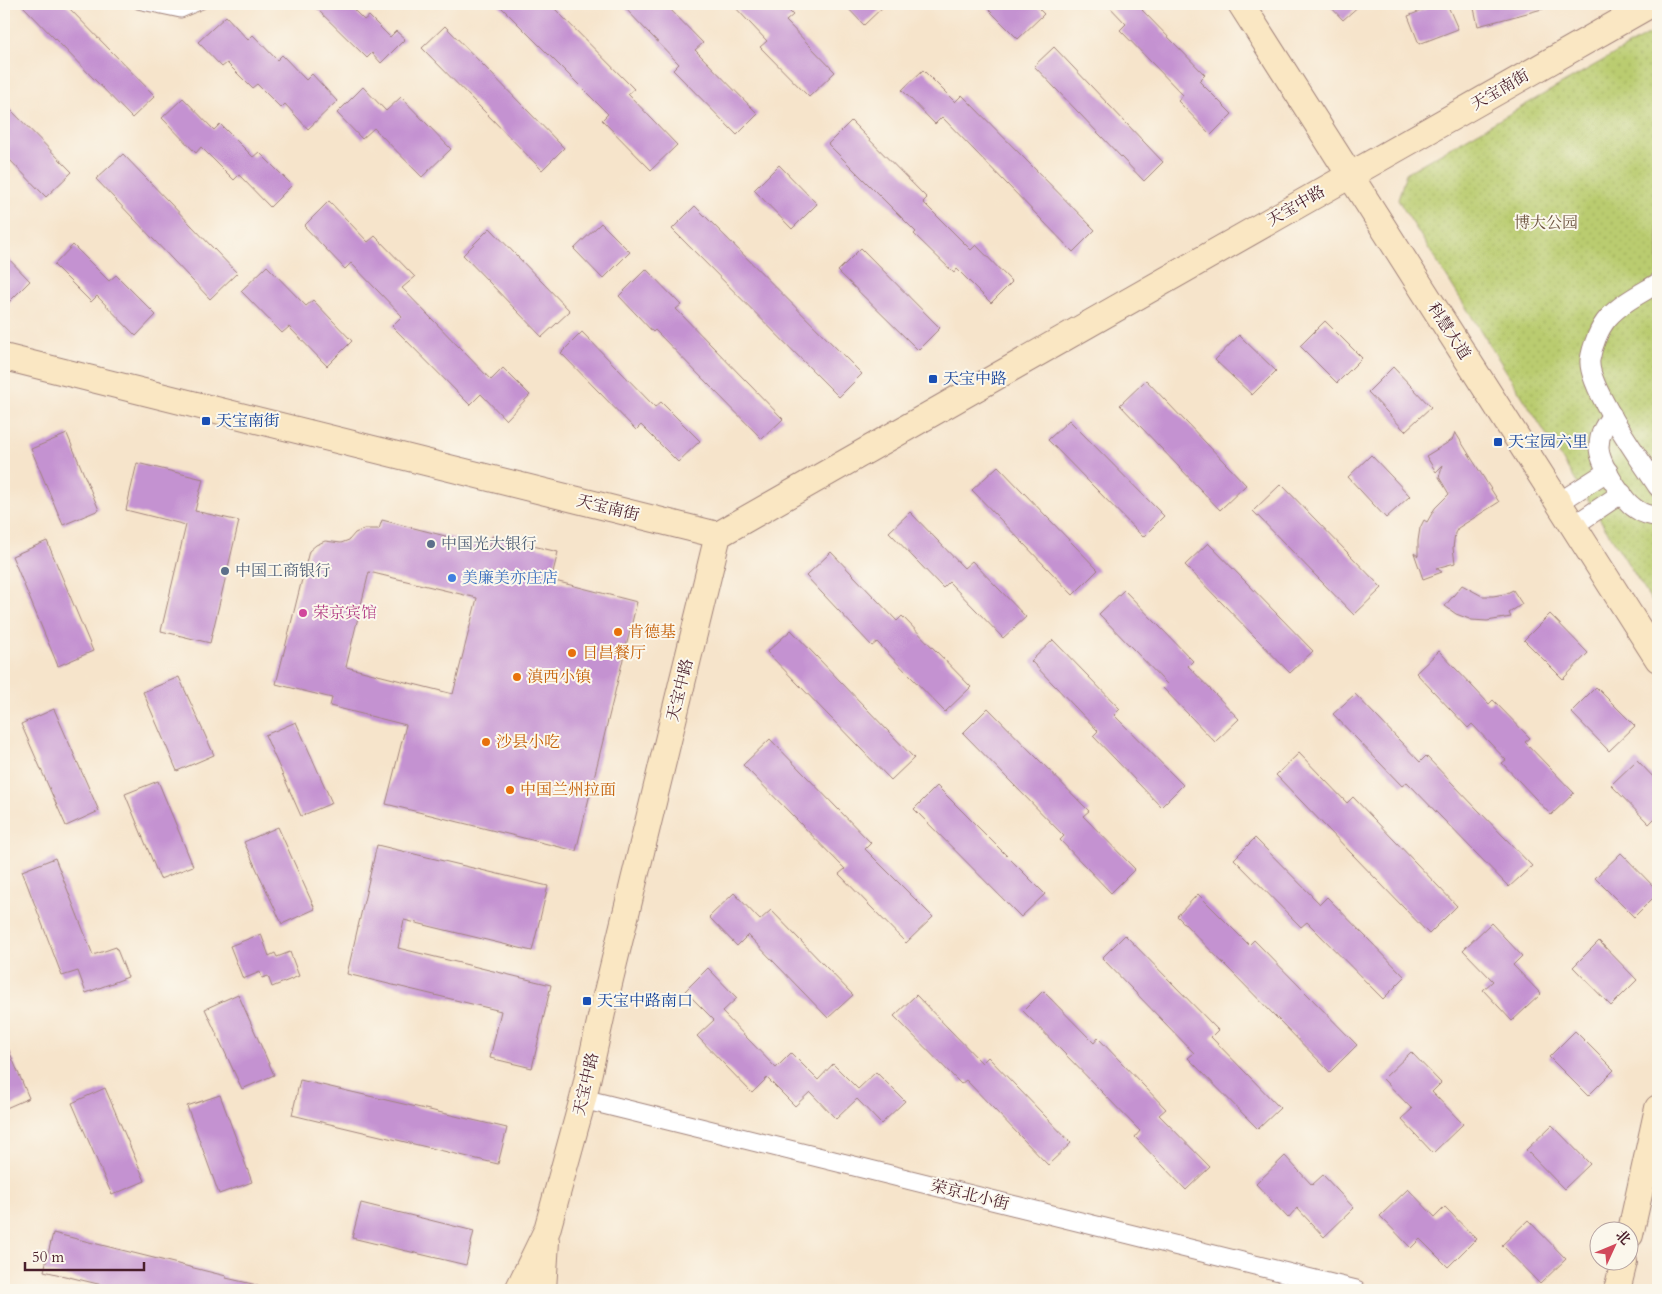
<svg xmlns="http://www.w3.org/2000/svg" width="1662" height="1294" viewBox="0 0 1662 1294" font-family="Cardo,'Noto Serif SC',serif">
<defs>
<pattern id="park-dots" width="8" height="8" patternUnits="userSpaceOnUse" patternTransform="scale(1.25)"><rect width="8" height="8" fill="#bacc6f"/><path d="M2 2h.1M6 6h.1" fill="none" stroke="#a1af60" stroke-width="1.8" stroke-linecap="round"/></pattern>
</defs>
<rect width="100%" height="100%" fill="#fbf7ec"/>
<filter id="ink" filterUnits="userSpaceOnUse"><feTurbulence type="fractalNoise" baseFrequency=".02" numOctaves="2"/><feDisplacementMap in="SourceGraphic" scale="10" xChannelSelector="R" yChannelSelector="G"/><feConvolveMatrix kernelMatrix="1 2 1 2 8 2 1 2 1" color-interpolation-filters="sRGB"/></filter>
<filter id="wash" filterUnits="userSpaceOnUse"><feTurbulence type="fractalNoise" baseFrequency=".0096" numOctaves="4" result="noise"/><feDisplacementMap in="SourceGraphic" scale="20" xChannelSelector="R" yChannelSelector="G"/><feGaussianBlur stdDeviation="1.12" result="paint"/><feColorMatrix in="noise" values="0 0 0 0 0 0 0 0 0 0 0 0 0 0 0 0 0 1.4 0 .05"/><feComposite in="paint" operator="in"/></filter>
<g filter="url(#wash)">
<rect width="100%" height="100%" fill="#f6e4cb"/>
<path fill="url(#park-dots)" stroke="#82764d" d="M1658 29V611L1398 200 1406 173Z"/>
<g id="blocks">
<g fill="#c492d1" fill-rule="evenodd">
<path d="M21 4H65L155 96 132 118Z"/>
<path d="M312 4H348L364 20 369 16 390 37 396 31 405 39 381 63 372 53 367 58Z"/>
<path d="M498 4H550L634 89 628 94 677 145 651 170 602 120 608 114Z"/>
<path d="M621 4H665L703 43 695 50 758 114 737 135 673 70 679 64Z"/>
<path d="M732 4H782L793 15 786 21 835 72 809 97 760 47 767 41Z"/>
<path d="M844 4H886L864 25Z"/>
<path d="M983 4H1034L1044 14 1018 39Z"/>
<path d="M1107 4H1148L1142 10 1205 75 1199 81 1232 114 1211 135 1178 101 1183 95 1120 30 1126 24Z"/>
<path d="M1328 4H1361L1343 20Z"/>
<path d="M1427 4H1447L1458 29 1419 44 1408 16 1428 8Z"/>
<path d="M1473 4H1545L1546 8 1478 26Z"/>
<path d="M226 16 248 40 253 35 277 60 282 55 306 80 312 74 337 101 308 129 285 104 281 108 257 84 252 88 227 63 222 67 198 42Z"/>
<path d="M445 26 564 148 542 170 422 48Z"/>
<path d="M1054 47 1163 162 1144 181 1034 66Z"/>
<path d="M923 70 955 102 962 95 1095 230 1073 252 942 117 935 124 902 90Z"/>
<path d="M363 87 386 111 401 97 451 149 422 177 374 128 362 139 337 113Z"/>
<path d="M183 98 214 130 220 124 253 157 259 152 292 185 270 207 239 175 234 180 201 147 196 153 162 118Z"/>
<path d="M4 103 72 172 46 197 4 154Z"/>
<path d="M851 121 927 198 923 202 971 250 976 245 1012 282 991 303 957 269 954 273 914 234 916 232 828 144Z"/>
<path d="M123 154 237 273 210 299 96 179Z"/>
<path d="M779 165 817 204 792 229 754 190Z"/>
<path d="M329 201 368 242 375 236 415 277 402 288 491 380 503 368 530 395 506 420 481 394 470 405 392 326 402 316 351 263 345 269 304 226Z"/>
<path d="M695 206 862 374 839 397 672 229Z"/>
<path d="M601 223 630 252 603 279 574 249Z"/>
<path d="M490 228 570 311 542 337 463 255Z"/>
<path d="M73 245 109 281 116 275 156 315 136 336 97 296 91 302 54 265Z"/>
<path d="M861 248 940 328 918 350 838 271Z"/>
<path d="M4 254 30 281 4 307Z"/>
<path d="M267 266 306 306 313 300 352 341 327 366 289 327 282 333 241 291Z"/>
<path d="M646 269 681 305 676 309 783 419 762 439 655 330 653 332 619 296Z"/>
<path d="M1325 321 1362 358 1337 383 1300 346Z"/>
<path d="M582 332 655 407 661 402 700 441 678 462 641 425 636 430 561 353Z"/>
<path d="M1239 335 1276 371 1252 395 1215 360Z"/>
<path d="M1393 367 1431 407 1405 431 1368 392Z"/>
<path d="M1146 380 1246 485 1220 510 1120 405Z"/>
<path d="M1069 420 1164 516 1143 537 1048 440Z"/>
<path d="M1455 432 1499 502 1458 528 1455 533 1453 548 1455 563 1436 568 1442 572 1423 579 1414 553 1418 556V541L1420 528 1424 520 1427 522 1435 508 1449 494 1439 477 1443 465 1436 472 1426 456 1452 440Z"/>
<path d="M67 434 99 510 63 525 31 449Z"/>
<path d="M1371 455 1410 496 1386 518 1348 477Z"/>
<path d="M137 463 203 479 195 511 239 521 210 643 161 631 186 525 126 510Z"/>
<path d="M998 466 1098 570 1073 595 972 490Z"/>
<path d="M1281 484 1382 588 1354 615 1253 511Z"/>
<path d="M910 512 964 568 972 561 1026 617 1003 638 949 582 943 588 889 532Z"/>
<path d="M382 520 489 547 492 536 558 552 551 580 637 602 576 851 386 804 406 725 330 706 332 698 276 684 309 551 316 545 325 541 341 543 349 540 355 533 364 529H379ZM369 572 477 598 453 694 346 667Z"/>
<path d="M47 541 93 651 58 666 12 556Z"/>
<path d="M1208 543 1313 651 1290 673 1185 565Z"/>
<path d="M831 552 897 621 902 616 971 687 945 712 877 642 872 646 806 576Z"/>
<path d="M1462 585 1482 596H1493L1505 594 1513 590 1522 604 1509 613 1511 617 1487 621 1472 620 1456 614 1445 606Z"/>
<path d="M1124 590 1193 661 1188 666 1239 719 1215 742 1163 688 1167 684 1099 614Z"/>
<path d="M1550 614 1588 653 1563 679 1524 640Z"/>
<path d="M791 630 914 758 891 780 767 652Z"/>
<path d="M1053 640 1120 709 1114 715 1183 785 1161 807 1093 736 1098 731 1031 661Z"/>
<path d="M1439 651 1489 704 1493 700 1530 738 1525 742 1574 793 1551 815 1502 763 1506 760 1472 724 1468 728 1416 673Z"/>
<path d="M179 677 214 755 177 771 143 692Z"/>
<path d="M1596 687 1635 726 1609 751 1571 712Z"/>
<path d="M1355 694 1420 762 1426 756 1532 866 1509 887 1407 782 1402 786 1333 714Z"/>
<path d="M988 708 1089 811 1083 816 1135 869 1111 893 1060 840 1064 836 963 733Z"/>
<path d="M54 709 99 811 66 826 21 724Z"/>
<path d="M296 722 332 803 301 816 265 735Z"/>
<path d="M770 739 871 843 865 849 933 917 906 943 839 874 845 869 743 765Z"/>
<path d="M1299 753 1347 803 1353 797 1457 906 1429 934 1276 775Z"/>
<path d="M1637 760 1658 782V815L1649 824 1611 785Z"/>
<path d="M158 781 193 866 160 879 125 794Z"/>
<path d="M937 786 1045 894 1021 917 914 809Z"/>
<path d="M278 827 315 909 282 924 244 842Z"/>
<path d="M1255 838 1320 904 1327 897 1405 977 1383 999 1307 922 1301 927 1234 859Z"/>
<path d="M377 845 548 886 532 951 404 920 398 948 551 985 532 1068 490 1058 501 1011 347 974Z"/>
<path d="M1621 853 1658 891V893L1634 917 1595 878Z"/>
<path d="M55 858 93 955 116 947 128 977 86 993 78 971 62 976 22 871Z"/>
<path d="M734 893 760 920 771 910 853 995 828 1018 748 935 737 946 709 917Z"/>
<path d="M1198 894 1249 945 1254 940 1357 1045 1330 1072 1177 916Z"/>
<path d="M1491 923 1522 956 1513 965 1541 994 1512 1021 1483 990 1493 981 1463 950Z"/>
<path d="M261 934 269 956 275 953 277 957 290 952 299 976 272 987 268 976 262 978 260 972 243 979 230 946Z"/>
<path d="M1125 935 1218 1030 1211 1037 1280 1108 1258 1129 1188 1058 1194 1053 1102 958Z"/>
<path d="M1599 941 1637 980 1611 1006 1573 967Z"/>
<path d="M708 968 737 998 722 1012 776 1068 791 1053 818 1080 833 1064 858 1089 876 1072 905 1101 881 1124 857 1099 836 1119 810 1092 795 1106 767 1078 752 1093 697 1036 714 1020 685 991Z"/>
<path d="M1043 991 1094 1043 1098 1038 1166 1109 1159 1115 1210 1167 1186 1190 1135 1137 1140 1131 1023 1011Z"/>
<path d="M238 994 274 1075 242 1089 205 1009Z"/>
<path d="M916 995 982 1063 988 1057 1071 1143 1048 1165 966 1080 961 1084 894 1016Z"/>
<path d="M1575 1031 1614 1070 1588 1096 1549 1057Z"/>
<path d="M4 1039 29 1098 4 1109Z"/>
<path d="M1411 1052 1441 1083 1432 1092 1463 1124 1433 1153 1401 1119 1412 1109 1383 1079Z"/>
<path d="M300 1080 507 1128 498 1164 292 1115Z"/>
<path d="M105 1088 145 1181 112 1195 72 1103Z"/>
<path d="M220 1095 252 1182 219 1194 187 1106Z"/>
<path d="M1552 1125 1590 1164 1564 1189 1526 1150Z"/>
<path d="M1285 1156 1312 1185 1323 1175 1354 1208 1324 1237 1297 1208 1288 1218 1256 1184Z"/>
<path d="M1408 1189 1435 1217 1445 1207 1476 1239 1448 1267 1420 1239 1411 1248 1380 1216Z"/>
<path d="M361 1203 474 1231 466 1265 352 1238Z"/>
<path d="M1528 1220 1566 1259 1540 1284 1502 1245Z"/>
<path d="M53 1233 226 1276V1278L257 1285V1290H123L44 1271Z"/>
</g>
</g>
</g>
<g filter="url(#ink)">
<use href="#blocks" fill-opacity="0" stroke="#a0827b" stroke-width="1"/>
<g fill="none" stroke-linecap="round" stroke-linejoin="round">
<defs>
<path id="lane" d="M138 4 181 13 202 4"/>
<g id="street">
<path d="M1658 283C1642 293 1621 303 1608 318 1599 328 1592 347 1590 360 1587 387 1642 462 1658 487"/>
<path d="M1612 415C1604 426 1599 434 1599 447 1599 463 1623 501 1636 509 1643 514 1650 516 1658 516"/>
<path d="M1558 503 1608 471"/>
<path d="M1573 526 1622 493"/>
<path d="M583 1099 1356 1290"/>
</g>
<g id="secondary">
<path d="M1241 4 1658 659"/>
<path d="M4 357 718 535"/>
<path d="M1630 1235 1658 1108"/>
<path d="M518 1290 547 1230 583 1099 604 1004 718 535 1651 4"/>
<path d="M543 1290 546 1241"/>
<path d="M1617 1290 1624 1262"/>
</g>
</defs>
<use href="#lane" stroke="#a0827b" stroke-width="11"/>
<use href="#street" stroke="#a0827b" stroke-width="21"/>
<use href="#secondary" stroke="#a0827b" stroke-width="28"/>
<use href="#lane" stroke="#fff" stroke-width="9"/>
<use href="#street" stroke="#fff" stroke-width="19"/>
<use href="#secondary" stroke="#fae7c3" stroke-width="26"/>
</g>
</g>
<g fill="#1a4fb4" stroke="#fbf7ec" stroke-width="2">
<rect x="928" y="374" width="10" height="10" rx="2.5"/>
<rect x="201" y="416" width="10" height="10" rx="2.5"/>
<rect x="1493" y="437" width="10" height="10" rx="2.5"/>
<rect x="582" y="996" width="10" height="10" rx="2.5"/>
</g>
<g fill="#5c6f8a" stroke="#fbf7ec" stroke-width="2">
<circle cx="431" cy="544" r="5"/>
<circle cx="225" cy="571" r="5"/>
</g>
<circle fill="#3f7fe0" stroke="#fbf7ec" stroke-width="2" cx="452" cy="578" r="5"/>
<circle fill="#d1479c" stroke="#fbf7ec" stroke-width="2" cx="303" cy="613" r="5"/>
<g fill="#e8710a" stroke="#fbf7ec" stroke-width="2">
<circle cx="618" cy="632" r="5"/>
<circle cx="572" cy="653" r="5"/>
<circle cx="517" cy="677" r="5"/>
<circle cx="486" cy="742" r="5"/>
<circle cx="510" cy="790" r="5"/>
</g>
<g text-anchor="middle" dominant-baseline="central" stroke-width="4" stroke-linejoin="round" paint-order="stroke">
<g font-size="16" fill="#4a1f2b" stroke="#fbf7ec">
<text transform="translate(1500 90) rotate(-30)">天宝南街</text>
<text transform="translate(1296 206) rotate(-30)">天宝中路</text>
<text transform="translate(1449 331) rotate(57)">科慧大道</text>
<text transform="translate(608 508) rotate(14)">天宝南街</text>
<text transform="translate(680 690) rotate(-76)">天宝中路</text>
<text transform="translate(586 1084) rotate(-77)">天宝中路</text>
<text transform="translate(970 1195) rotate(14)">荣京北小街</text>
</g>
<g font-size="16" fill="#6c533f" stroke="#fbf7ec">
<text x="1546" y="223">博大公园</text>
</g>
<g font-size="16" fill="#164399" stroke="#fbf7ec" text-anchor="start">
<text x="943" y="379">天宝中路</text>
<text x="216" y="421">天宝南街</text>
<text x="1508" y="442">天宝园六里</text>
<text x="597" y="1001">天宝中路南口</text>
</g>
<g font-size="16" fill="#4e5e75" stroke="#fbf7ec" text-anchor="start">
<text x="441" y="544">中国光大银行</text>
<text x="235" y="571">中国工商银行</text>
</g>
<g font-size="16" fill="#366cbe" stroke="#fbf7ec" text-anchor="start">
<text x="462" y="578">美廉美亦庄店</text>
</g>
<g font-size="16" fill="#b23c85" stroke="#fbf7ec" text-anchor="start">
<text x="313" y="613">荣京宾馆</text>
</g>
<g font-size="16" fill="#c56008" stroke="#fbf7ec" text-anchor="start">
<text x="628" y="632">肯德基</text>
<text x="582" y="653">日昌餐厅</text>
<text x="527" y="677">滇西小镇</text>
<text x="496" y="742">沙县小吃</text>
<text x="520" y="790">中国兰州拉面</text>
</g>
</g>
<rect width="1662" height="1294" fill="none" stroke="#fbf7ec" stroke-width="20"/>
<g transform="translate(1614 1246) rotate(46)"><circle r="24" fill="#fbf7ec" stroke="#b4a19f"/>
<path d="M0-4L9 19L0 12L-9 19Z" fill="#d1495b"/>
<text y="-8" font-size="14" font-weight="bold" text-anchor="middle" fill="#4a1f2b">北</text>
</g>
<path d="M25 1262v8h119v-8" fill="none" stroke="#4a1f2b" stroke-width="2.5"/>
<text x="32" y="1262" font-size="15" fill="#4a1f2b" stroke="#fbf7ec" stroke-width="4" paint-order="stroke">50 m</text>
</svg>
